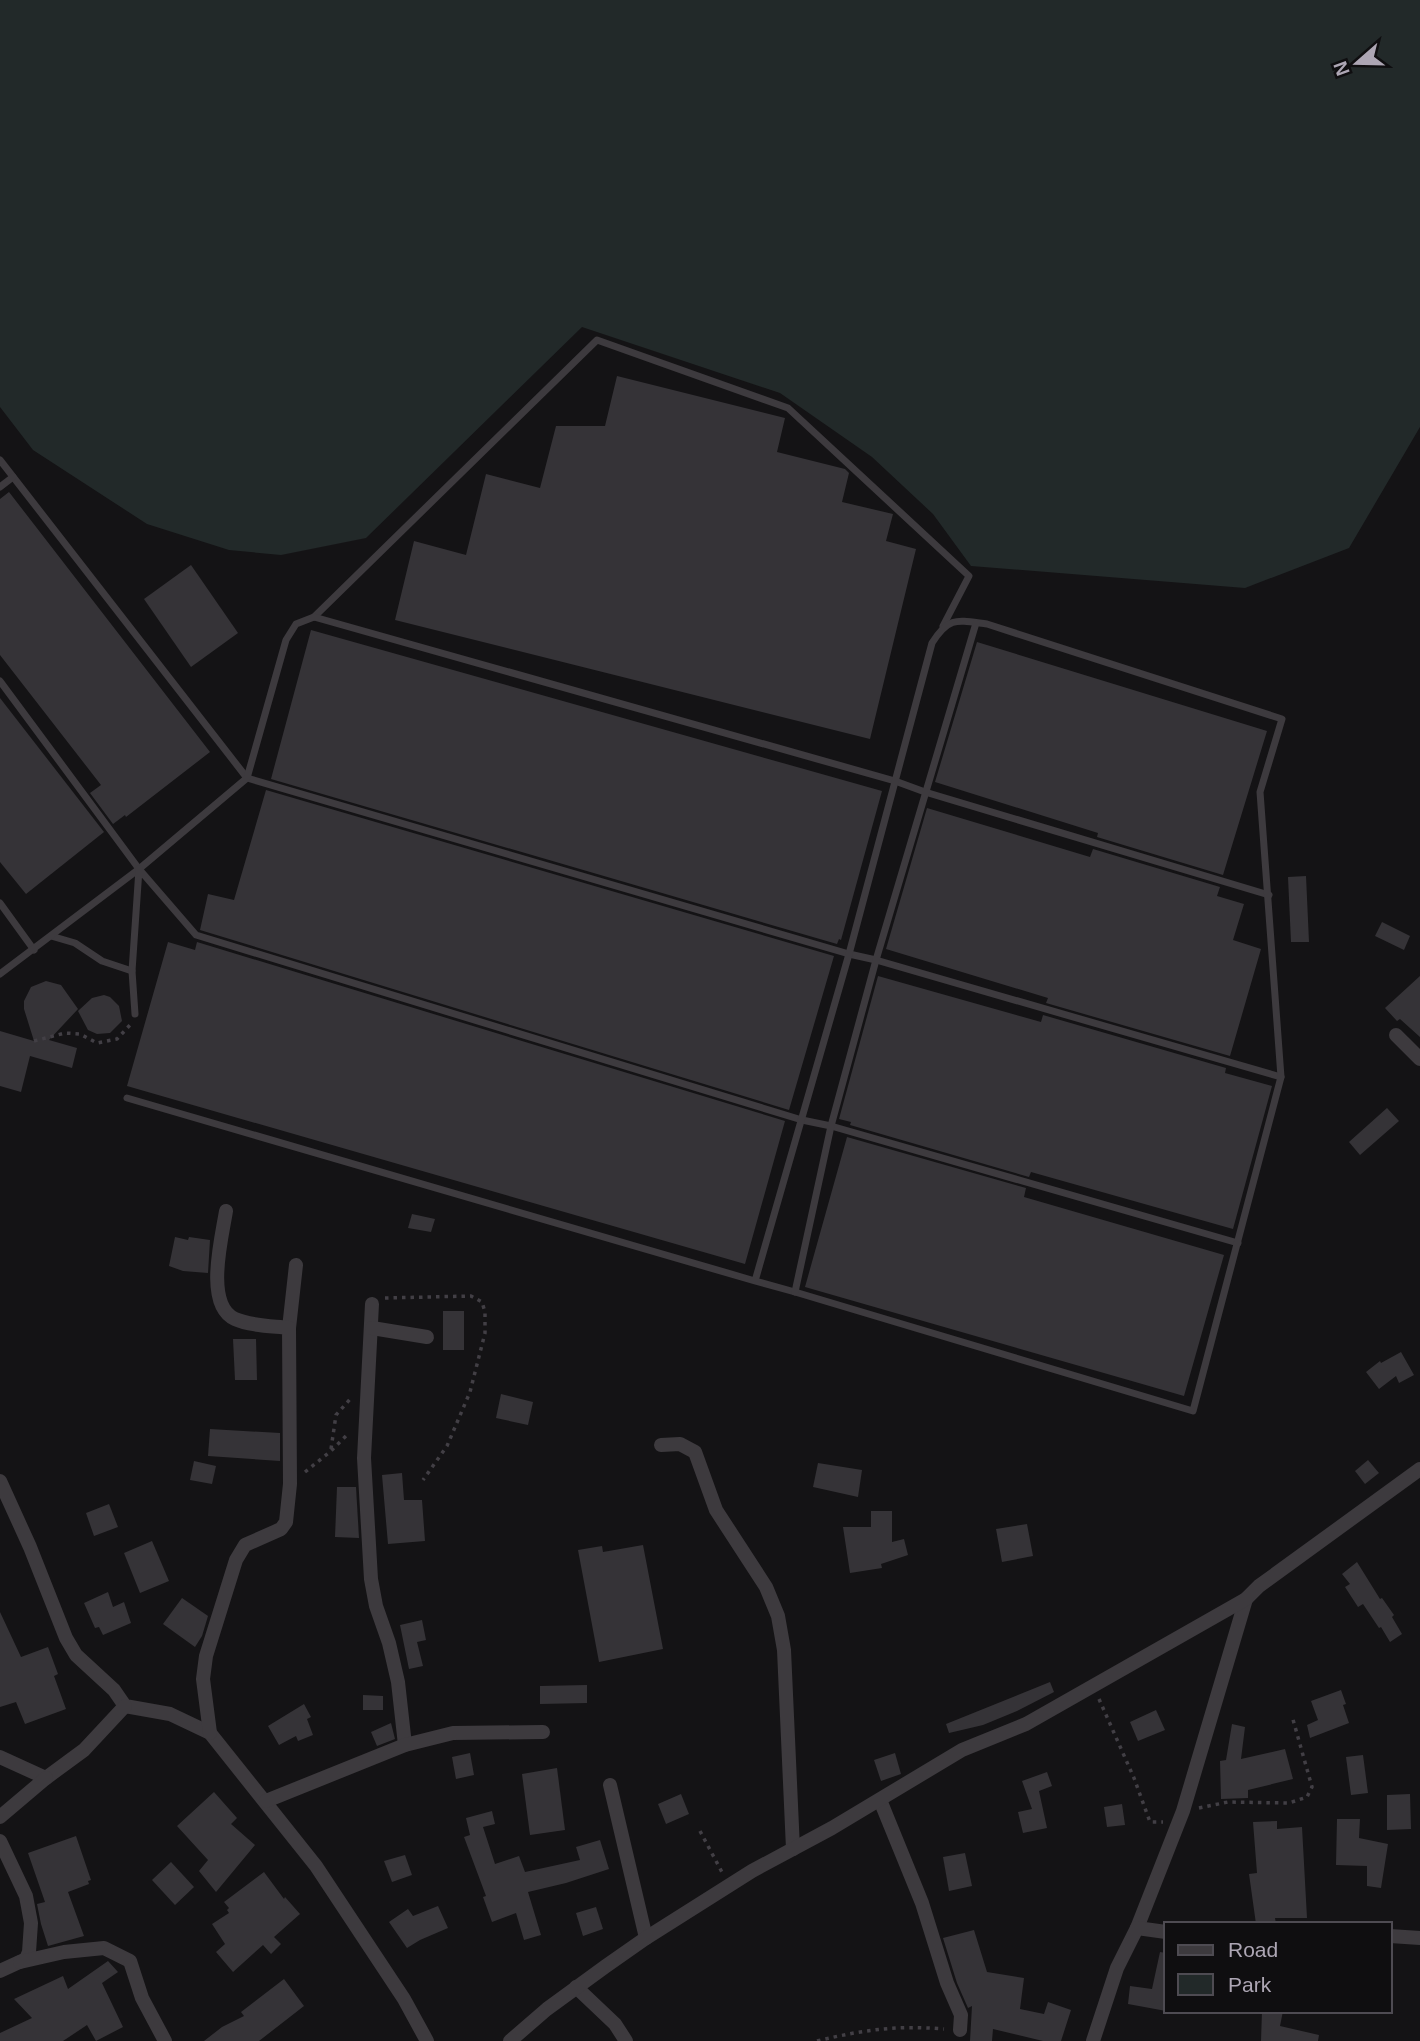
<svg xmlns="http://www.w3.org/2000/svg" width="1420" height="2041" viewBox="0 0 1420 2041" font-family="Arial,sans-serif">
<rect width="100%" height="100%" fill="#141315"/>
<path fill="#222929" d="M0 0H1420V427L1349 548 1245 588 971 566 933 514 872 457 780 393 582 327 366 538 281 555 229 550 147 524 33 450 0 407Z"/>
<g fill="#353337">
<path d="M617 376 785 418 777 452 845 469 849 473 842 502 893 514 886 541 916 549 870 739 395 620 414 541 466 555 486 474 540 488 556 426H605Z"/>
<path d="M9 492 210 752 126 817 125 815 113 824 90 793 101 785 0 655V499Z"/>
<path d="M191 565 238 633 191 667 144 599Z"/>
<path d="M311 630 882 791 841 940 839 939 837 944 271 779Z"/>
<path d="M977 642 1267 731 1223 875 1097 837 1098 833 935 782Z"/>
<path d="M0 698 104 832 26 894 0 862Z"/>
<path d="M266 790 834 956 789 1110 200 930 208 894 234 900Z"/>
<path d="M927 808 1090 857 1093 849 1220 887 1217 896 1244 904 1233 940 1261 949 1230 1056 1046 1003 1048 998 886 949Z"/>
<path d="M1306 876 1309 942H1291L1288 877Z"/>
<path d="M1382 922 1410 936 1404 950 1375 936Z"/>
<path d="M168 942 195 950 197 942 785 1121 745 1264 127 1086Z"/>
<path d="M878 976 1041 1022 1043 1015 1226 1068 1225 1073 1272 1086 1233 1229 1031 1172 1029 1177 850 1125 851 1122 839 1119Z"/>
<path d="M1420 976V1037L1400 1019 1397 1021 1385 1008Z"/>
<path d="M46 981 61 985 78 1009 49 1040 77 1048 72 1068 30 1056 21 1092 0 1086V1031L34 1041 24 1009V1001L31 987Z"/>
<path d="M104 995 110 997 119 1006 122 1021 110 1033 97 1034 88 1030 78 1011 92 998Z"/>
<path d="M1387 1108 1399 1121 1360 1155 1349 1142Z"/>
<path d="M847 1137 1026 1188 1024 1197 1224 1255 1184 1396 805 1287Z"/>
<path d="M412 1214 435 1219 431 1232 408 1228Z"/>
<path d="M175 1237 188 1240 189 1237 210 1240 208 1273 183 1271 169 1266Z"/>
<rect x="443" y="1311" width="21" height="39"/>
<path d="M233 1339H256L257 1380H235Z"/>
<path d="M1401 1352 1414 1375 1399 1383 1396 1376 1379 1389 1366 1372 1380 1361 1381 1363Z"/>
<path d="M501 1394 533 1402 528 1425 496 1418Z"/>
<path d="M210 1429 280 1433V1461L208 1456Z"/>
<path d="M1368 1460 1379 1473 1365 1484 1355 1471Z"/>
<path d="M194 1461 216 1466 212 1484 190 1480Z"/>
<path d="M818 1463 862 1470 858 1497 813 1487Z"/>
<path d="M402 1473 404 1500H422L425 1541 388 1544 382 1475Z"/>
<path d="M337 1487H356L359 1538 335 1537Z"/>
<path d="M109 1504 118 1527 94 1536 86 1513Z"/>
<path d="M871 1511H892V1542L904 1539 908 1555 881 1564 882 1568 850 1573 843 1527H871Z"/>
<path d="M1027 1524 1033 1556 1002 1562 996 1529Z"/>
<path d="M152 1541 169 1581 140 1593 124 1553Z"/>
<path d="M643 1545 663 1649 599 1662 578 1550 602 1546 603 1552Z"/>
<path d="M1357 1562 1380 1599 1382 1598 1394 1615 1392 1617 1402 1634 1390 1642 1381 1627 1379 1628 1363 1604 1358 1607 1345 1587 1350 1584 1342 1574Z"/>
<path d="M108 1592 113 1607 124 1602 131 1623 103 1635 99 1627 95 1628 84 1603Z"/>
<path d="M182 1598 208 1616 202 1636 195 1647 163 1624Z"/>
<path d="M0 1612 21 1657 48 1647 58 1674 54 1676 66 1709 25 1724 16 1702 0 1707Z"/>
<path d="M422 1620 426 1640 417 1642 423 1666 409 1669 400 1625Z"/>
<path d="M1050 1682 1054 1692 1017 1711 983 1725 949 1733 946 1724Z"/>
<path d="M587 1685V1703L540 1704V1686Z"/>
<path d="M1341 1690 1346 1704 1343 1705 1349 1723 1310 1738 1307 1725 1318 1720 1311 1701Z"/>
<path d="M363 1695 383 1696V1710H363Z"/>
<path d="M304 1704 311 1717 307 1719 313 1735 298 1741 296 1736 279 1745 268 1726Z"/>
<path d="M1156 1710 1165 1730 1138 1741 1130 1722Z"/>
<path d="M391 1723 395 1739 377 1746 371 1732Z"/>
<path d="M1232 1724 1245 1727 1241 1759 1285 1749 1293 1779 1248 1790V1798L1221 1799 1220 1761 1226 1760Z"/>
<path d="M470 1753 474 1775 456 1779 452 1757Z"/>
<path d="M895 1753 901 1774 881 1781 874 1760Z"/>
<path d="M1363 1755 1368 1793 1351 1795 1346 1757Z"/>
<path d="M557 1768 565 1830 530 1835 522 1774Z"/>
<path d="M1047 1772 1052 1786 1039 1791 1047 1828 1023 1833 1018 1812 1032 1809 1022 1781Z"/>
<path d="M214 1792 237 1818 231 1824 255 1845 216 1892 199 1871 208 1860 177 1826Z"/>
<path d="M681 1794 689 1814 666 1824 658 1804Z"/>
<path d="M1410 1794 1411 1829 1387 1830V1795Z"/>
<path d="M1122 1804 1125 1825 1107 1827 1104 1807Z"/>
<path d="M492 1811 495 1824 483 1827 495 1864 519 1856 525 1872 580 1860 576 1847 600 1840 609 1869 566 1883 528 1892 541 1935 524 1940 516 1913 492 1922 483 1897 486 1896 464 1837 470 1835 466 1818Z"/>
<path d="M1337 1819H1360L1359 1838 1388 1844 1381 1888 1367 1886V1866L1336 1865Z"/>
<path d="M1277 1821V1829L1302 1827 1307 1918H1275L1276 1924H1256L1249 1874 1257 1873 1253 1822Z"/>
<path d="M76 1836 91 1880 88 1881 89 1884 68 1892 84 1936 48 1946 41 1924 37 1904 45 1902 28 1853Z"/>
<path d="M965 1853 972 1886 949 1891 943 1857Z"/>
<path d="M405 1855 412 1875 392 1882 384 1861Z"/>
<path d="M171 1862 194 1887 175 1905 152 1880Z"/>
<path d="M264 1872 284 1899 285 1897 300 1914 274 1937 281 1944 271 1954 263 1945 233 1972 216 1952 225 1944 212 1924 229 1913 227 1910 229 1908 224 1902Z"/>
<path d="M438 1906 448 1928 420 1940 407 1948 389 1922 408 1909 413 1916Z"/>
<path d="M596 1907 603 1929 583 1936 576 1913Z"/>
<path d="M974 1930 987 1972 1024 1978 1020 2009 1044 2014 1048 2002 1071 2010 1061 2041H1043L993 2029 992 2041H970L972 2006 968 2008 957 1983 943 1938Z"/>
<path d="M1160 1952 1166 1953V2011L1128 2004 1130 1986 1152 1989Z"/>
<path d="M108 1961 118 1972 102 1983 123 2027 96 2041 87 2025 63 2041H0V2033L32 2018 14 1999 63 1976 68 1989Z"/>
<path d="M284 1979 304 2006 259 2041H204L222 2027 244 2016 241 2012Z"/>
<path d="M1262 2011H1283L1280 2026 1319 2035 1318 2041H1261Z"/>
</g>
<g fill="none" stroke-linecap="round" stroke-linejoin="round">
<g stroke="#423f45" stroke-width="3.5" stroke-dasharray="3.5 5" stroke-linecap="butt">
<path d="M34 1041 65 1033 80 1034 97 1043 117 1039 130 1025"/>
<path d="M385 1298 471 1296 482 1302 485 1312V1333L470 1392 447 1446 423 1480"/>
<path d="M331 1449 336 1415 352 1397"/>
<path d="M305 1472 331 1451 349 1433"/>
<path d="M1099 1699 1134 1778 1150 1822H1163"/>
<path d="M1199 1808 1228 1802 1289 1803 1307 1797 1312 1787 1292 1716"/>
<path d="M700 1831 723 1874"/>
<path d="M817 2041C862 2030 897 2025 944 2029"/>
</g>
<g stroke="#3d3a3e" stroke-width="7">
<path d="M0 460 247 778 849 954 876 960 1281 1077"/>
<path d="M0 487 13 477"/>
<path d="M314 617 597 340 788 408 969 576 943 626"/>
<path d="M0 681 139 869"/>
<path d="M0 903 34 950"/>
<path d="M51 936 75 943 102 961 132 971"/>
<path d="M0 974 139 869 247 778 286 640 296 624 314 617 895 781 925 792 1269 895"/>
<path d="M135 1014 132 971 139 869 196 935 802 1120 831 1126 1238 1243"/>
<path d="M127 1098 755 1281 795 1292 1193 1411 1281 1077 1260 792 1282 719 987 624C957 620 949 616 932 643L849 954 755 1281"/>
<path d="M795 1292 831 1126 876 960 976 623"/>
</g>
<g stroke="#3d3a3e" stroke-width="14">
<path d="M1396 1035 1420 1059"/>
<path d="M372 1304 364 1458 371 1579 376 1606 389 1643 398 1682 405 1745"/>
<path d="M289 1328 296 1265"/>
<path d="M372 1328 427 1337"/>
<path d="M661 1445 680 1444 695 1452 716 1510 766 1587 778 1616 784 1650 793 1849"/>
<path d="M0 1481 30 1547 66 1638 76 1655 114 1690 125 1706 170 1714 210 1733 316 1866 404 1999 427 2041"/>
<path d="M210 1733 203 1679 206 1656 236 1560 245 1545 281 1529 286 1522 290 1484 289 1328C272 1326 251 1326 235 1319 204 1305 222 1237 226 1211"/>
<path d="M0 1757 46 1778 84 1750 125 1706"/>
<path d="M610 1785 646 1938"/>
<path d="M880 1800 922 1903 947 1983 961 2015 960 2030"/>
<path d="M266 1801 405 1745 453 1733 543 1732"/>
<path d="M0 1817 46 1778"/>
<path d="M0 1841 26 1896 31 1923 29 1952 26 1959 0 1971"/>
<path d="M1137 1928 1183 1811 1246 1599"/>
<path d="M1390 1936 1420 1938"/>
<path d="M20 1962 64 1952 104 1948 130 1961 142 1998 165 2041"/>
<path d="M576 1987 615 2024 626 2041"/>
<path d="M510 2041 547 2009 606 1966 646 1938 752 1871 832 1828 962 1750 1026 1724 1246 1599 1259 1586 1420 1469"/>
<path d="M1093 2041 1117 1968 1137 1928 1166 1932"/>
</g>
</g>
<rect x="1164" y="1922" width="228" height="91" fill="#0f0e10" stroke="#4e4b52" stroke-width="2"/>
<rect x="1178" y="1945" width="35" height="10" fill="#3d3a3e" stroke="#4e4b52" stroke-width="2"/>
<text x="1228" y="1957" font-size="21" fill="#ada6b4">Road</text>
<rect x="1178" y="1974" width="35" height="21" fill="#222929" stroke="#4e4b52" stroke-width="2"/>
<text x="1228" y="1992" font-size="21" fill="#ada6b4">Park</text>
<g transform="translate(1357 63) rotate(250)" stroke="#0f0e10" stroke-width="5" paint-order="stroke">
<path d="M0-5L12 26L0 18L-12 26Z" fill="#ada6b4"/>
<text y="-10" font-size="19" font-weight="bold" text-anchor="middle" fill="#ada6b4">N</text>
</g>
</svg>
